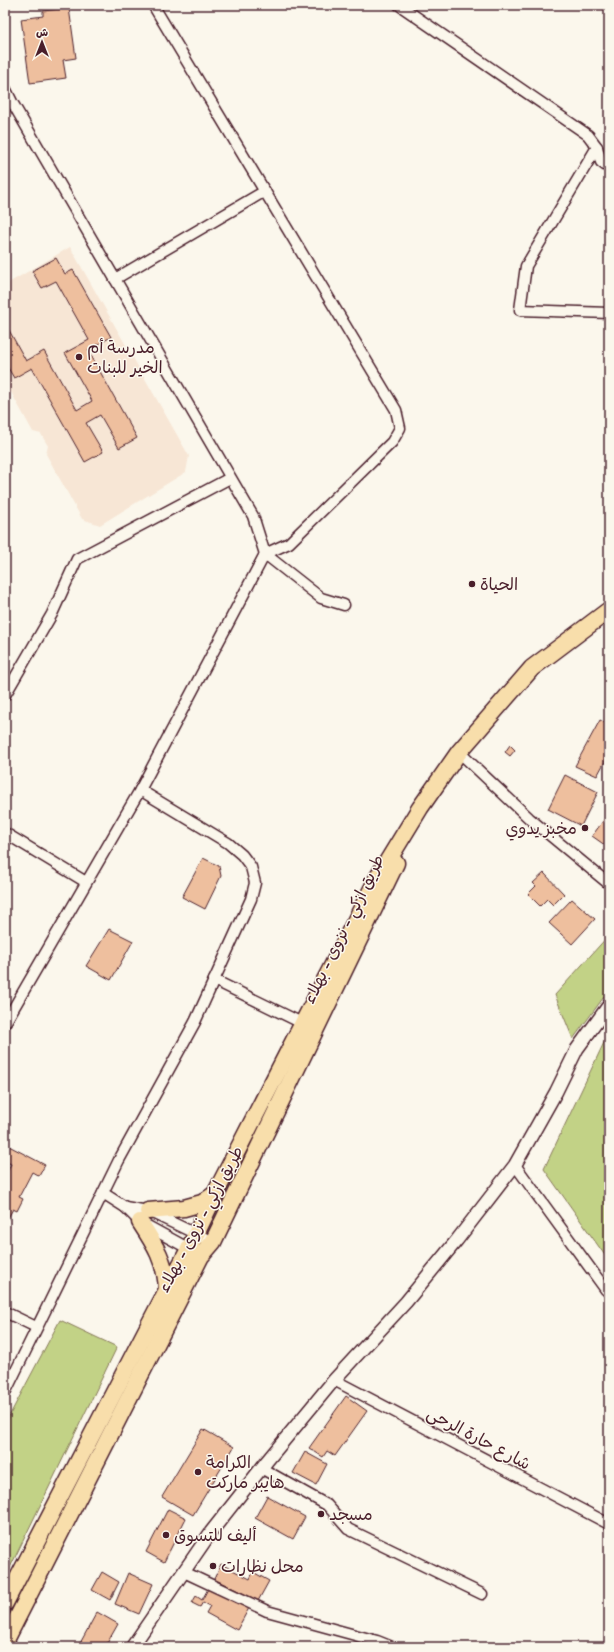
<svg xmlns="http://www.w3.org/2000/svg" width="614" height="1652" viewBox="0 0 614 1652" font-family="Itim,'Playpen Sans Arabic',sans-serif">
<rect width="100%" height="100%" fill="#fbf7ec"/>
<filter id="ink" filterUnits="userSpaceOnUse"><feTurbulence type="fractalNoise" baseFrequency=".025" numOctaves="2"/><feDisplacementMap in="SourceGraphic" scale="8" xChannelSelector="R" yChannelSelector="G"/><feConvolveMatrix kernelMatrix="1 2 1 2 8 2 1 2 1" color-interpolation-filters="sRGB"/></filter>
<g filter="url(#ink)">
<path fill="#f7e6d5" d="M70 247 189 456 186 472 100 525 82 519 46 454 48 446 41 434 33 432 11 392 5 395V285Z"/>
<g fill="#c2d286" stroke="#867858">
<path d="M609 935V990L573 1039 555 995Z"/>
<path d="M609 1032V1261L544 1169Z"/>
<path d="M60 1320 117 1347 5 1578V1424Z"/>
</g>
<g fill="#eebf9e" stroke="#4a1f2b">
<path d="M69 8 76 58 63 60 66 78 30 83 21 19 43 16V11Z"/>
<path d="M56 258 65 274 73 270 111 337 88 350 137 438 119 448 100 415 86 423 103 452 85 462 32 368 14 378 5 363V323L26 361 44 351 77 410 92 401 65 353 89 340 56 281 42 288 32 271Z"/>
<path d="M600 720 609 725V754L597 776 575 766Z"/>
<path d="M510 745 515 750 510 756 505 752Z"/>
<path d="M565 775 598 792 581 826 548 809Z"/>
<path d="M609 813V848L592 836Z"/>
<path d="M203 858 219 866 221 876 205 909 182 897Z"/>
<path d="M544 873 564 894 553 905 547 899 540 906 528 894 536 886 533 883Z"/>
<path d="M572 899 595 919 572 944 549 923Z"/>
<path d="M109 929 133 941 111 980 86 966Z"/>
<path d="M9 1146 45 1165 39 1176 32 1172 19 1197 23 1199 17 1211 13 1209 5 1223V1176L11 1164 5 1161V1154Z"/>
<path d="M346 1396 367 1411 335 1456 327 1451 323 1457 309 1448Z"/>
<path d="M203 1429 234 1447 193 1515 162 1497Z"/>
<path d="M305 1452 327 1464 316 1485 293 1473Z"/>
<path d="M267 1496 305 1517 293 1539 255 1518Z"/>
<path d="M168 1509 186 1518 164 1562 146 1552Z"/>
<path d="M221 1564 250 1579 253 1572 269 1581 258 1601 214 1579Z"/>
<path d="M102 1572 119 1582 110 1600 92 1590Z"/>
<path d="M128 1573 153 1584 139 1614 115 1604Z"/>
<path d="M209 1587 249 1608 237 1630 206 1613 210 1606 203 1602 200 1607 192 1603 196 1596 202 1600Z"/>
<path d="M97 1612 118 1624 105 1647H78Z"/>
</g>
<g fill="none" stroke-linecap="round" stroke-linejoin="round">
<defs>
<g id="minor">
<path d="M399 5 588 135 597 147 601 162 609 168"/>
<path d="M5 88 12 102 253 516 265 554 321 598 344 605"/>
<path d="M597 147 526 266 520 310 609 313"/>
<path d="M115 279 265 191"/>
<path d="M5 695 52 614 77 559 230 478"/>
<path d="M459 752 529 818 609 884"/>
<path d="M5 833 86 882"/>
<path d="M214 980 308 1026"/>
<path d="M5 1023 140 790 265 554 289 543 392 442 400 428 396 410 153 5"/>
<path d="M515 1165 606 1290"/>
<path d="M103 1193 125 1207 140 1222 193 1251"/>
<path d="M125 1207 148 1211 213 1242"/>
<path d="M5 1312 36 1327"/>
<path d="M334 1380 609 1524"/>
<path d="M5 1393 119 1160 195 1022 251 899 255 883 251 867 242 855 228 843 140 790"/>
<path d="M261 1468 327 1505 348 1529 482 1594"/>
<path d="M184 1572 267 1611 377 1641 392 1647"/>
</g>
<path id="tertiary" d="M132 1647 211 1532 267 1461 334 1380 406 1302 457 1240 515 1165 556 1092 577 1049 609 1005"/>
<g id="primary">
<path d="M148 1211 184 1208 202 1203 215 1194"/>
<path d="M140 1222C155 1245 166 1262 167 1290"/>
<path d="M5 1603 167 1290 189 1249 215 1194 378 877 420 808 459 752 532 668 609 610"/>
<path d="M5 1642 201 1256 213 1242 396 863"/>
</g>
</defs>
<use href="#minor" stroke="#4a1f2b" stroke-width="13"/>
<use href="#tertiary" stroke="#4a1f2b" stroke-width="15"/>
<use href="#primary" stroke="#4a1f2b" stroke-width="19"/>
<use href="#minor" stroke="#fbf7ec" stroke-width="10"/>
<use href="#tertiary" stroke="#fbf7ec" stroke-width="12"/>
<use href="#primary" stroke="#f8deab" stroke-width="16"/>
</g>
</g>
<g fill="#4a1f2b" stroke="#fbf7ec" stroke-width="1.5">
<circle cx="79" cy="357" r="4"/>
<circle cx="472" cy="584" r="4"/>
<circle cx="585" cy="828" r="4"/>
<circle cx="198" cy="1472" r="4"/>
<circle cx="321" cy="1514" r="4"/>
<circle cx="166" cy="1535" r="4"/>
<circle cx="213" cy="1566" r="4"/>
</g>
<g text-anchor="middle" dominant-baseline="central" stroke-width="3" stroke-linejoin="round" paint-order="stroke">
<g font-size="17" fill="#4a1f2b" stroke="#fbf7ec" text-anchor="start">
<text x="87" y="347">مدرسة أم<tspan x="87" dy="20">الخير للبنات</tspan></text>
<text x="480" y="584">الحياة</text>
<text x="577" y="828" text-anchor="end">مخبز يدوي</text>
<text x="206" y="1462">الكرامة<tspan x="206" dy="20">هايبر ماركت</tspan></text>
<text x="329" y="1514">مسجد</text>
<text x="174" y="1535">أليف للتسوق</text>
<text x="221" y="1566">محل نظارات</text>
</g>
<g font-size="17" fill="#4a1f2b" stroke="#fbf7ec">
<text transform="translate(343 929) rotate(-64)">طريق ازكي - نزوى - بهلاء</text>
<text transform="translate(200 1219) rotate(-62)">طريق ازكي - نزوى - بهلاء</text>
<text transform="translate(479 1438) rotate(28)">شارع حارة الرحى</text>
</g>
</g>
<rect width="614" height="1652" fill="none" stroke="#fbf7ec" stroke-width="20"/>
<rect x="10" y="10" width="594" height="1632" fill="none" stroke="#4a1f2b" stroke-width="1.5" filter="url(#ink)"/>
<g transform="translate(42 42)" stroke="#fbf7ec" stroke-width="3" paint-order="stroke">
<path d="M0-3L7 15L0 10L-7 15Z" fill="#4a1f2b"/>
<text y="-6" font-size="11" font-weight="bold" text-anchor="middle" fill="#4a1f2b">ش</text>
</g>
</svg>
